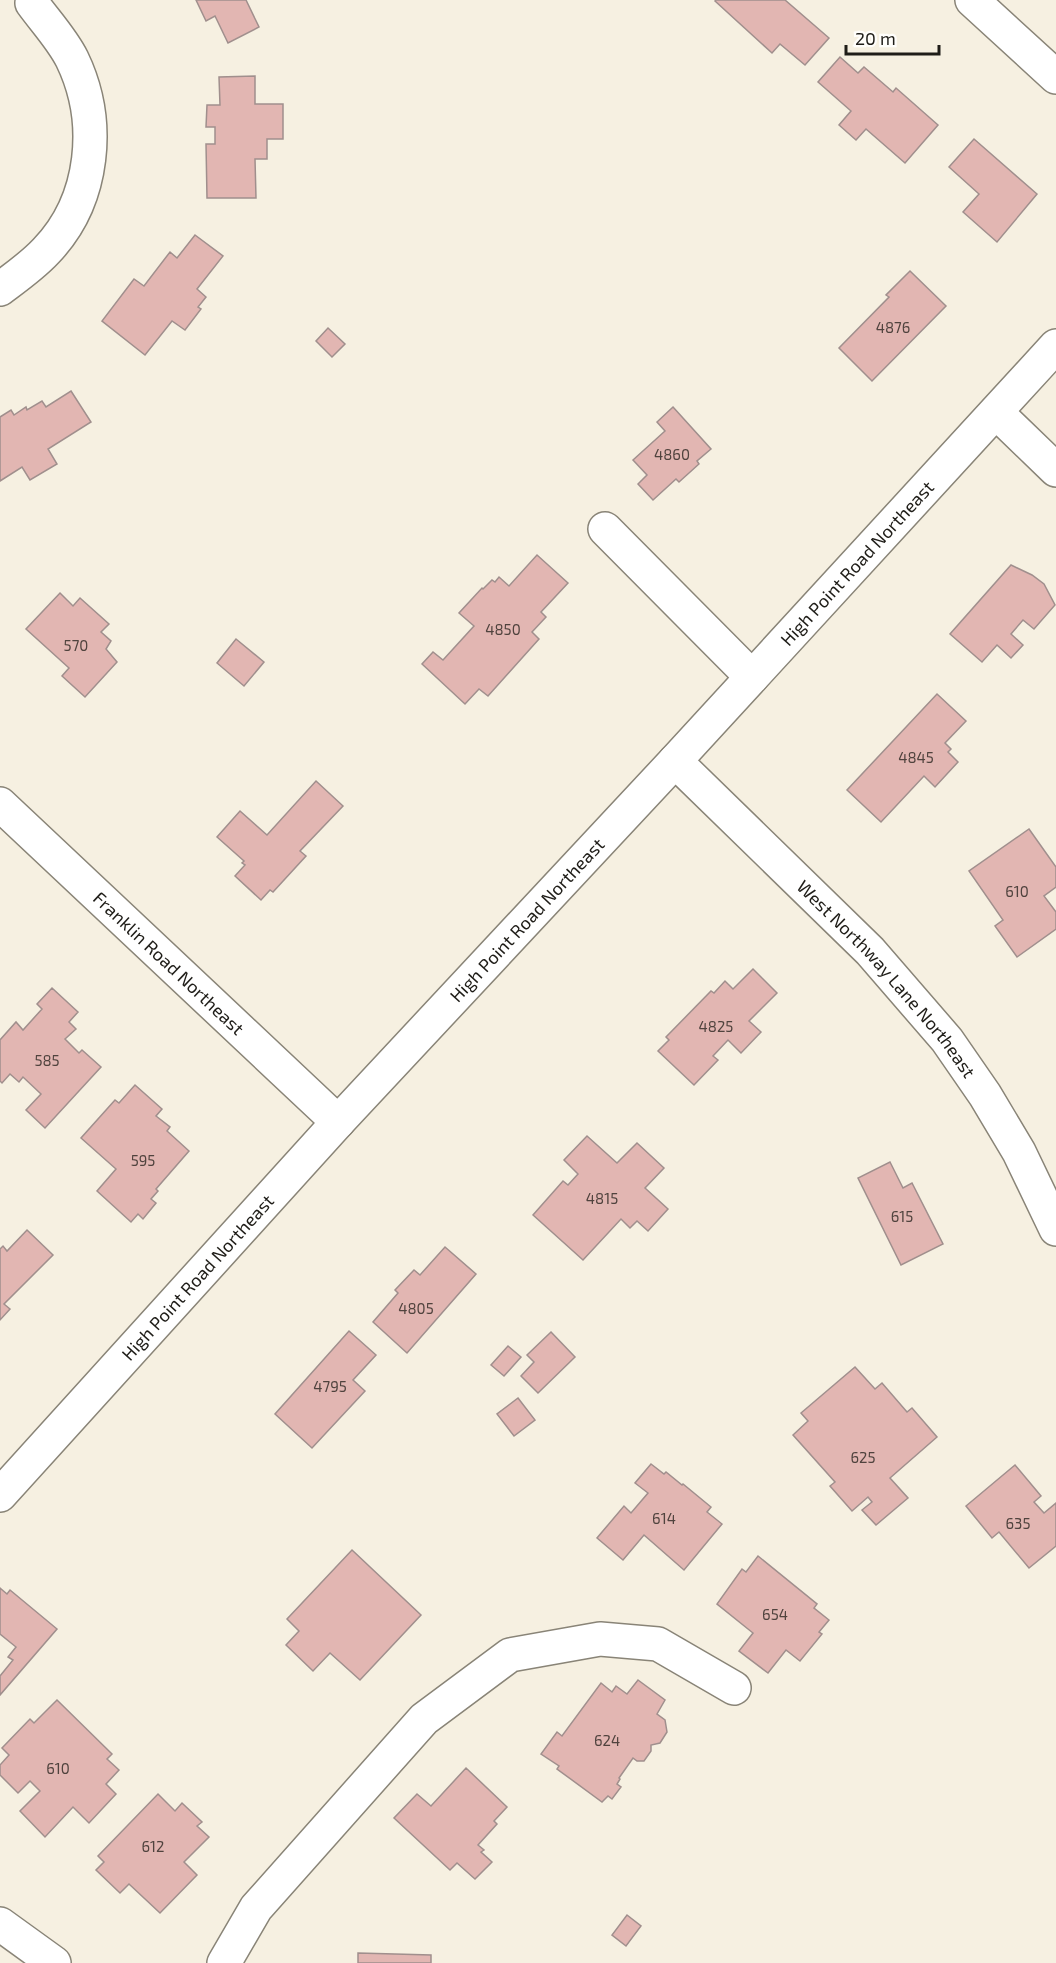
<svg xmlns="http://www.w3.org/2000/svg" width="1056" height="1963" viewBox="0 0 1056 1963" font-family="'Exo 2',sans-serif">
<rect width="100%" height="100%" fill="#f6f0e1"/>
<g fill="#e2b6b2" stroke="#a08f8d" stroke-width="1.5">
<path d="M196 0H246L259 27 228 43 215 16 206 21Z"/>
<path d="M716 0H785L829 38 805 65 780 44 772 53 715 1Z"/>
<path d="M840 57 858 73 864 67 893 92 896 88 938 125 905 163 866 129 856 140 839 125 851 111 818 82Z"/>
<path d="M255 76V104H283V139H267V159H255L256 198H207L206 144H215V127H206L207 105H220L219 77Z"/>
<path d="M974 139 1037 194 997 242 963 212 979 194 949 167Z"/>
<path d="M195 235 223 256 197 289 206 297 198 307 201 309 185 330 172 321 145 355 102 321 134 279 144 286 170 252 177 258Z"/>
<path d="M910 271 946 306 872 381 839 348 889 297 886 295Z"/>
<path d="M328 328 345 344 332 357 316 341Z"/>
<path d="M71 391 91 422 48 449 57 464 30 480 22 467 0 481V417L11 410 14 415 26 407 27 410 42 401 46 407Z"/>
<path d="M673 407 711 449 697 461 699 464 679 482 676 479 653 500 638 484 647 475 633 460 665 431 657 422Z"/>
<path d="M537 555 568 583 541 612 546 617 532 632 539 639 488 696 479 689 465 704 422 664 433 652 443 660 474 626 459 613 482 588 483 589 492 580 495 582 499 577 509 586Z"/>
<path d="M1011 565 1032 575 1044 584 1055 605 1034 629 1023 620 1011 634 1023 645 1011 658 997 645 982 662 950 634Z"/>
<path d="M60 593 73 606 80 598 109 624 101 632 111 641 106 649 117 662 85 697 62 676 69 668 26 629Z"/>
<path d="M236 639 264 662 244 686 217 663Z"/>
<path d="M937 694 966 721 945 743 951 749 948 752 958 762 935 787 924 776 881 822 847 790Z"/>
<path d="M316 781 343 806 300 851 306 856 273 892 270 890 261 900 235 876 245 865 242 863 244 861 217 837 240 811 267 835Z"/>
<path d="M1029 829 1056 867V887L1044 896 1056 912V929L1017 957 995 926 1003 920 969 871Z"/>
<path d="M753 969 777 993 749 1021 761 1032 741 1053 728 1040 713 1056 718 1060 694 1085 658 1051 669 1040 666 1037 711 991 714 993 725 981 733 989Z"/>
<path d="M52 988 78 1012 69 1022 76 1029 65 1039 79 1053 82 1050 101 1067 45 1128 26 1110 41 1094 23 1077 19 1082 10 1074 2 1083 0 1081V1040L16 1022 23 1030 42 1009 37 1004Z"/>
<path d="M135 1085 162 1109 156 1116 170 1127 167 1131 189 1151 156 1189 158 1191 151 1199 156 1203 143 1219 138 1214 131 1222 97 1191 116 1169 81 1138 115 1100 119 1103Z"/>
<path d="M587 1136 617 1163 637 1143 664 1168 645 1188 668 1209 648 1231 637 1221 630 1228 621 1219 583 1260 533 1215 563 1181 568 1185 578 1174 564 1160Z"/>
<path d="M890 1162 903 1188 912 1183 943 1244 901 1265 858 1178Z"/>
<path d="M27 1230 53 1255 4 1304 10 1309 0 1320V1249L3 1246 7 1251Z"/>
<path d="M445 1247 476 1274 407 1353 373 1322 398 1293 395 1290 414 1270 420 1275Z"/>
<path d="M349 1331 376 1355 353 1380 365 1391 312 1448 275 1414Z"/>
<path d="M551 1332 575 1357 538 1393 521 1376 534 1362 527 1355Z"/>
<path d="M508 1346 521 1357 504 1376 491 1365Z"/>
<path d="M855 1367 875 1389 882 1383 907 1412 912 1408 937 1437 890 1478 908 1498 876 1525 862 1510 872 1502 868 1497 852 1511 830 1486 835 1482 793 1435 808 1421 801 1413Z"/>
<path d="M518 1398 535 1420 514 1436 497 1414Z"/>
<path d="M651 1464 664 1474 666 1472 682 1485 683 1484 711 1507 707 1512 722 1524 684 1570 644 1535 623 1560 597 1538 624 1506 631 1513 648 1493 635 1483Z"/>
<path d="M1015 1465 1041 1496 1034 1502 1044 1513 1056 1503V1546L1029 1568 999 1532 992 1538 966 1506Z"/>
<path d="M352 1550 421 1615 360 1680 330 1653 313 1671 286 1645 299 1631 287 1619Z"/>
<path d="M758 1556 817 1604 814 1608 829 1620 819 1632 822 1634 800 1661 786 1650 768 1673 739 1651 753 1633 717 1604 742 1569 746 1572Z"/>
<path d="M0 1588 7 1594 10 1590 57 1629 0 1695V1676L13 1660 8 1657 16 1647 0 1634Z"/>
<path d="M638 1680 665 1700 657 1714 665 1720 667 1732 660 1743 651 1745V1751L644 1761H637L633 1758 619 1778 620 1779 617 1784 621 1787 612 1799 608 1796 602 1802 557 1769 559 1766 541 1754 557 1732 562 1736 601 1683 612 1692 616 1686 627 1694Z"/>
<path d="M57 1700 112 1754 107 1759 119 1770 106 1784 116 1794 89 1823 73 1807 45 1837 20 1811 40 1791 30 1781 18 1793 0 1775V1765L9 1755 2 1748 30 1719 34 1723Z"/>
<path d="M466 1768 507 1807 494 1821 497 1824 478 1845 484 1850 481 1852 492 1862 475 1879 457 1863 450 1870 394 1818 417 1794 431 1806Z"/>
<path d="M158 1794 175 1811 182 1803 202 1822 197 1826 209 1837 184 1862 197 1875 160 1913 129 1884 120 1893 96 1870 104 1862 98 1856Z"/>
<path d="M627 1915 641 1926 626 1946 612 1935Z"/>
<path d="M358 1953 431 1955V1963H358Z"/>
</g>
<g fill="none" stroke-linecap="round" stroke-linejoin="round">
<defs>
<g id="minor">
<path d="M972 0 1056 77"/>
<path d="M0 289C16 277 32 266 46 251 95 200 102 121 72 59 62 39 45 21 32 3"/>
<path d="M996 412 1056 470"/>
<path d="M605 529 752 677"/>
<path id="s1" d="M675 761 870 951 947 1040 985 1095 1019 1152 1056 1229"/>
<path id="s2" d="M0 804 338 1122"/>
<path id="s3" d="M0 1495 338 1122 675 761 1056 346"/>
<path d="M0 1924 54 1963"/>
<path d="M224 1963 256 1908 424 1719 510 1655 600 1639 658 1644 734 1688"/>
</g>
</defs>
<use href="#minor" stroke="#898477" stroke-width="36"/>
<use href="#minor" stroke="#fff" stroke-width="33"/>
</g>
<g text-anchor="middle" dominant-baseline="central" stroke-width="4.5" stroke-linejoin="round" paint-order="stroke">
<g font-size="15" fill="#50433e">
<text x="893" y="327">4876</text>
<text x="672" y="454">4860</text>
<text x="503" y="629">4850</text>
<text x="76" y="645">570</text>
<text x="916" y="757">4845</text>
<text x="1017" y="891">610</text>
<text x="716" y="1026">4825</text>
<text x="47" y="1060">585</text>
<text x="143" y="1160">595</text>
<text x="602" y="1198">4815</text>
<text x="902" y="1216">615</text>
<text x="416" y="1308">4805</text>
<text x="330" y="1386">4795</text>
<text x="863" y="1457">625</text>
<text x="664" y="1518">614</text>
<text x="1018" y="1523">635</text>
<text x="775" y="1614">654</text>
<text x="607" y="1740">624</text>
<text x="58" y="1768">610</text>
<text x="153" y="1846">612</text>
</g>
<g font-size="18" fill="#1f1d18" stroke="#fffefb">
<text stroke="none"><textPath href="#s3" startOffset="1266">High Point Road Northeast</textPath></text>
<text stroke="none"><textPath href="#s3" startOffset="780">High Point Road Northeast</textPath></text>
<text stroke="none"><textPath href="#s2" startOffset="232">Franklin Road Northeast</textPath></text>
<text stroke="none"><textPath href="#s1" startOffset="304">West Northway Lane Northeast</textPath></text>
<text stroke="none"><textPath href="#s3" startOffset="294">High Point Road Northeast</textPath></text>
</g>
</g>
<path d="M846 45v9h93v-9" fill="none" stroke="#1f1d18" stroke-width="3"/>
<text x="855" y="45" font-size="18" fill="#1f1d18" stroke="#fffefb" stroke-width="4.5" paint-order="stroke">20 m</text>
</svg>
